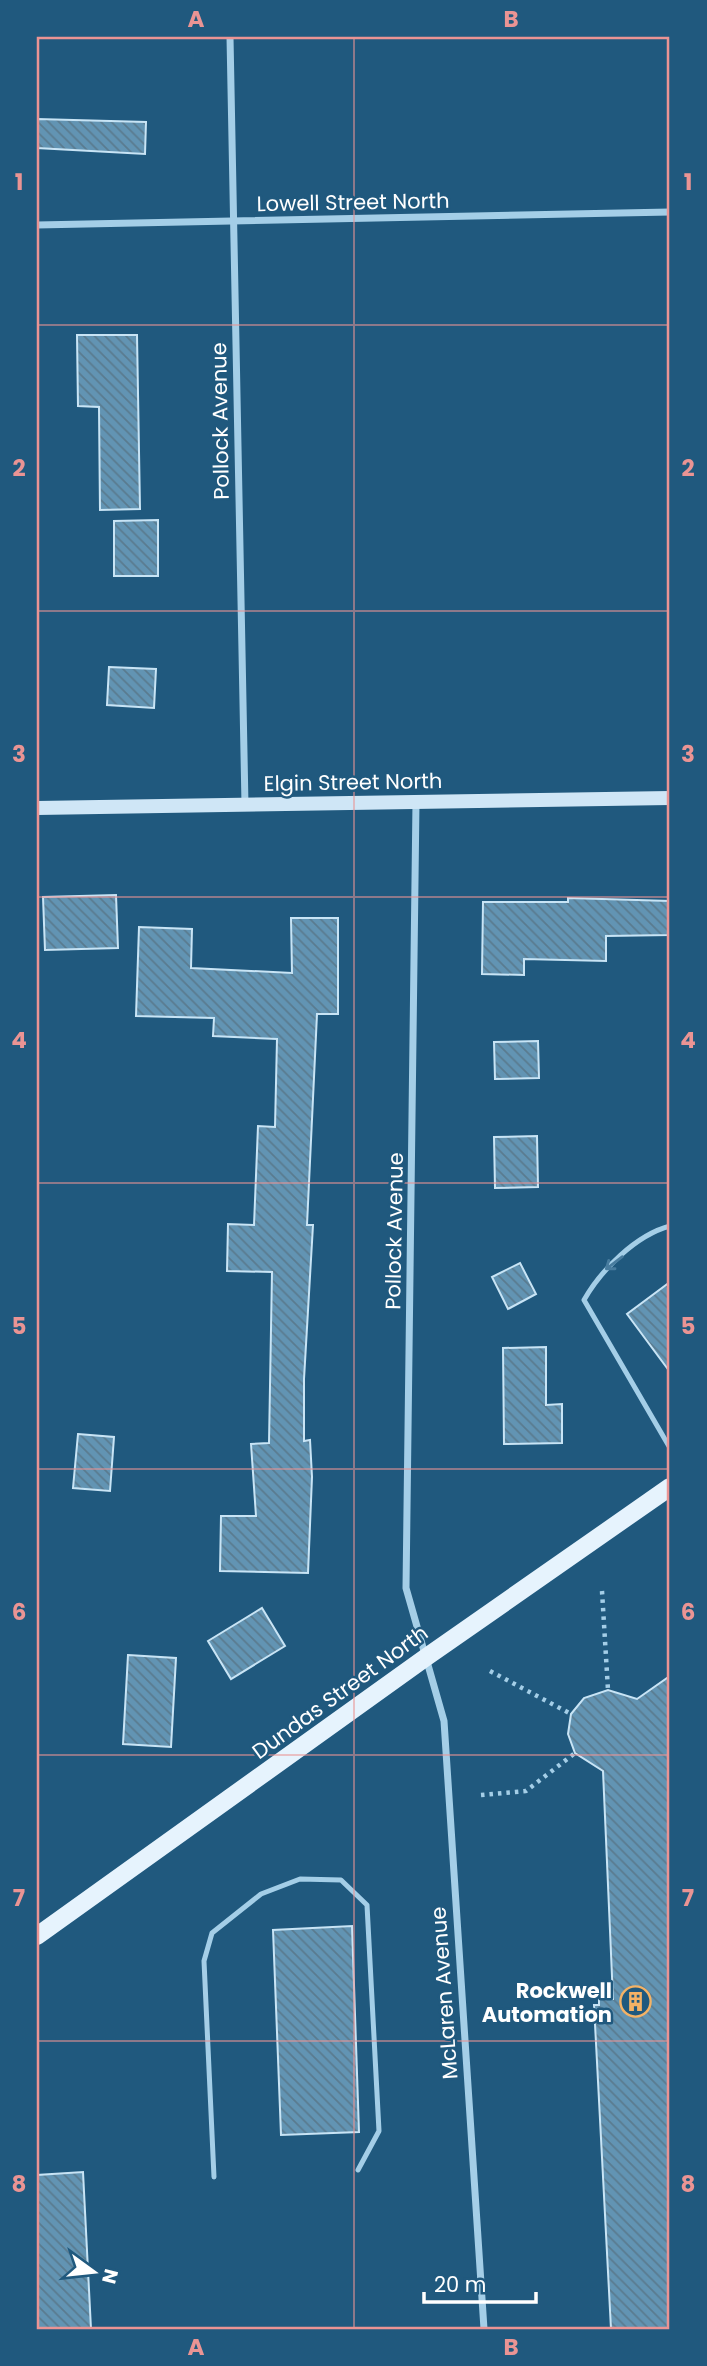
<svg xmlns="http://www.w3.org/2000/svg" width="707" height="2366" viewBox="0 0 707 2366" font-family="Poppins,sans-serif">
<defs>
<pattern id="building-back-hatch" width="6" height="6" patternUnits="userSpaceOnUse" patternTransform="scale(1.75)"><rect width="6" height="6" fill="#6294b3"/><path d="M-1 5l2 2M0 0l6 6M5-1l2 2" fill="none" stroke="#5a7b8f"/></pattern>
</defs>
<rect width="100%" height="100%" fill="#20597e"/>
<g fill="url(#building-back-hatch)" stroke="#c8e4f5" stroke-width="2">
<path d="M37 119 146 122 145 154 37 148Z"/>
<path d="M77 335H137L140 509 100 510 99 407 78 406Z"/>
<path d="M158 520V576H114V521Z"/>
<path d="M109 667 156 669 154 708 107 705Z"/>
<path d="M116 895 118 948 45 950 43 897Z"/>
<path d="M568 898 670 901V935L606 936V961L524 959V975L482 974 483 902H568Z"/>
<path d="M291 918H338V1014H317L307 1225H313L304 1379V1441L310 1440 312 1477 308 1573 220 1571 221 1516H256L251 1444 269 1443 272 1272 227 1271 228 1224 254 1225 258 1126 275 1127 277 1039 213 1036 214 1018 136 1016 139 927 192 929 191 968 292 973Z"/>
<path d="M538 1041 539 1078 495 1079 494 1042Z"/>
<path d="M537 1136 538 1187 495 1188 494 1137Z"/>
<path d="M520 1263 536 1294 508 1309 492 1277Z"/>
<path d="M670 1282V1372L627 1314Z"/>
<path d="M546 1347V1405L562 1404V1443L504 1444 503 1348Z"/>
<path d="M78 1434 114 1437 110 1491 73 1488Z"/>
<path d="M262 1608 285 1646 231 1679 208 1641Z"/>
<path d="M128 1655 176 1658 171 1747 123 1744Z"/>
<path d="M670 1676V2329H611L594 2005H599V1999H613L603 1771 575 1753 568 1734 571 1714 584 1698 608 1690 637 1699Z"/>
<path d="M352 1926 359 2132 281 2135 273 1930Z"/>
<path d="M83 2172 91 2329H37V2175Z"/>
</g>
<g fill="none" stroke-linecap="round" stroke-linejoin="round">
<g stroke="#a4cee7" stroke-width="4.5" stroke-dasharray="3.5 5" stroke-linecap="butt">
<path d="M602 1591 608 1690"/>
<path d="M490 1671 571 1714"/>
<path d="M481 1795 526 1791 575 1753"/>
</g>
<g stroke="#a4cee7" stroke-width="5">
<path d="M670 1226C636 1235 601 1270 584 1300L670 1448"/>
<path d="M214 2177 204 1961 212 1933 261 1894 300 1879 341 1880 367 1905 379 2131 358 2170"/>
</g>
<g stroke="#a4cee7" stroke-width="7">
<path d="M230 37 245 805"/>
<path d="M37 225 670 212"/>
<path d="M416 802 406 1588 444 1721 484 2329"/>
</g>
<path stroke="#cfe6f6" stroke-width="14" d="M37 808 670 798"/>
<path stroke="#e6f3fd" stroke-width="18" d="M37 1936 425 1658 670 1487"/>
</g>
<defs><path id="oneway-shaft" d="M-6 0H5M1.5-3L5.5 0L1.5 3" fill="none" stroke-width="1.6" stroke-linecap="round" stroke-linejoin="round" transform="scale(1.75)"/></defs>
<use stroke="#487c9e" href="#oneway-shaft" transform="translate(614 1263) rotate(143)"/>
<path fill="none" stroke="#ea9494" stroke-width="2" stroke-opacity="0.55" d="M354 37V2329M37 325H670M37 611H670M37 897H670M37 1183H670M37 1469H670M37 1755H670M37 2041H670"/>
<defs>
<symbol id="building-ring" viewBox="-11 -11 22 22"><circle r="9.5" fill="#20597e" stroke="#f4b265" stroke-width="1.5"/><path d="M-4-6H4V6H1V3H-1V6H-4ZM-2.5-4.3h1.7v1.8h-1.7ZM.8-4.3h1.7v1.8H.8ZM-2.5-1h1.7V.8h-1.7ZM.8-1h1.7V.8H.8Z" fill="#f4b265"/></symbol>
</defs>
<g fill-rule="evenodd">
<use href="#building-ring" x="618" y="1984" width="35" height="35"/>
</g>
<g text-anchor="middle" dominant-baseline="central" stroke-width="5" stroke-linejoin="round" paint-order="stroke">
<g font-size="21" fill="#fff" stroke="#20597e">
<text transform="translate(353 202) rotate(-1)">Lowell Street North</text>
<text transform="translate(220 421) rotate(-91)">Pollock Avenue</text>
<text transform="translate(353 782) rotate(-1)">Elgin Street North</text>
<text transform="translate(394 1231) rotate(-89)">Pollock Avenue</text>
<text transform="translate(340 1692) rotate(-36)">Dundas Street North</text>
<text transform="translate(444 1993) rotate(-94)">McLaren Avenue</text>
</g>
<g font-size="21" font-weight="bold" fill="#fff" stroke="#20597e" text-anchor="end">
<text x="612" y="1990">Rockwell<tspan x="612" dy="24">Automation</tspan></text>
</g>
</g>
<rect width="707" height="2366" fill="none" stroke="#20597e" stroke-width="77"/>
<g transform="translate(94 2272) rotate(105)" stroke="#20597e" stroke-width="5" paint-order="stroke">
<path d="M0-5L12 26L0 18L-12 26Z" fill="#ffffff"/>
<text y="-10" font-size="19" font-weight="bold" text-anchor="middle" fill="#ffffff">N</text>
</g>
<path d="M424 2292v10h112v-10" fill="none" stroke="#ffffff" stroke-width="3.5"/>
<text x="434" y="2292" font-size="21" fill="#ffffff" stroke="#20597e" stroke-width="5" paint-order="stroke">20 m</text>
<rect x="38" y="38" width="630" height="2290" fill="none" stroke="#ea9494" stroke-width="2.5"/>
<g font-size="23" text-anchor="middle" font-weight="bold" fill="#ea9494">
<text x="196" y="27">A</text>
<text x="511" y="27">B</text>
<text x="19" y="190">1</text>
<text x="688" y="190">1</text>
<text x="19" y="476">2</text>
<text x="688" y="476">2</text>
<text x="19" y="762">3</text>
<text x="688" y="762">3</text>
<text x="19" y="1048">4</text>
<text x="688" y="1048">4</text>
<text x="19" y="1334">5</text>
<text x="688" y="1334">5</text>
<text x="19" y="1620">6</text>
<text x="688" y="1620">6</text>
<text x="19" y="1906">7</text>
<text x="688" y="1906">7</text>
<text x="19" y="2192">8</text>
<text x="688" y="2192">8</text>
<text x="196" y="2355">A</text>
<text x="511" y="2355">B</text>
</g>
</svg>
